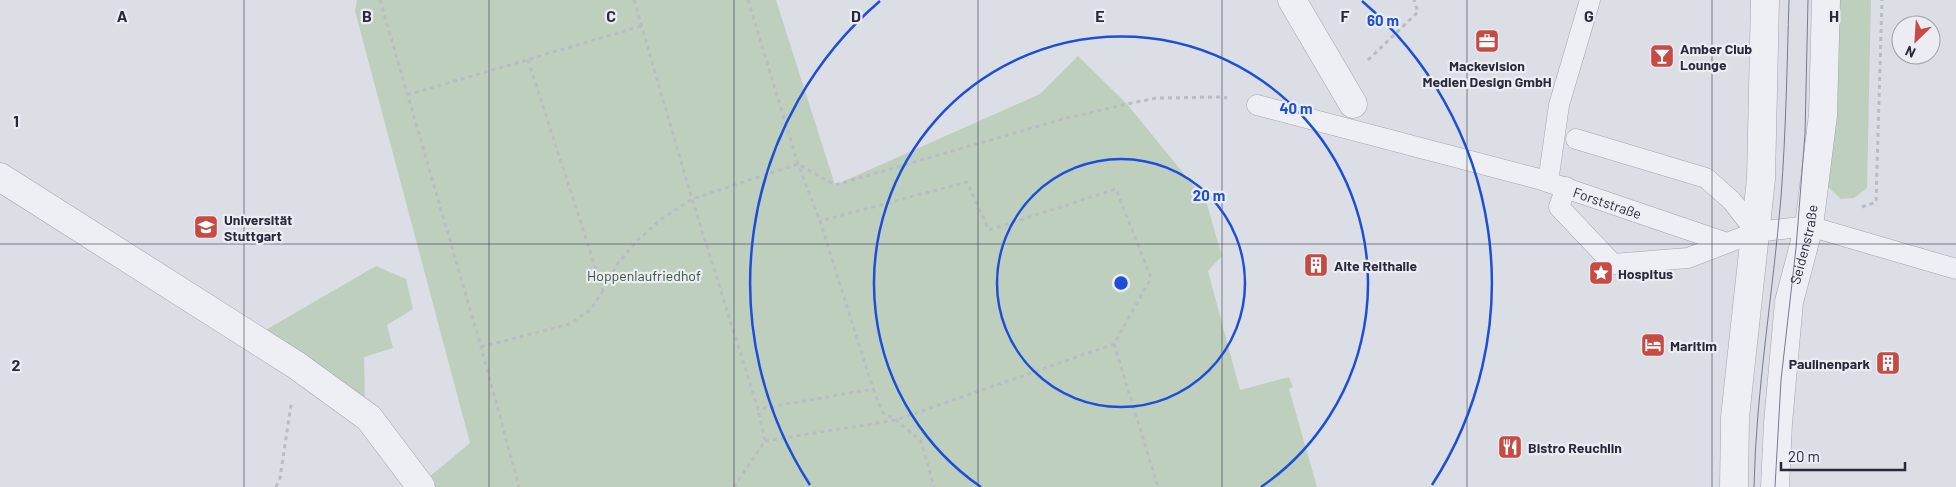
<svg xmlns="http://www.w3.org/2000/svg" width="1956" height="487" viewBox="0 0 1956 487" font-family="Barlow,sans-serif">
<rect width="100%" height="100%" fill="#dcdee5"/>
<g fill="#bfcfbe">
<path d="M357 0H776L835 185 1040 94 1078 56 1127 104 1206 201 1222 256 1208 271 1240 390 1289 377 1293 387 1289 389 1317 487H417L470 443 355 11Z"/>
<path d="M1834 0H1871L1867 188 1854 198 1841 199 1827 186Z"/>
<path d="M376 266 406 279 413 309 387 325 393 348 364 357 365 401 264 331Z"/>
</g>
<g fill="none" stroke-linecap="round" stroke-linejoin="round">
<defs>
<g id="service">
<path id="s1" d="M1257 105 1539 179 1727 243 1756 232 1809 226 1956 269"/>
<path d="M1576 139 1706 178 1732 201 1756 232"/>
<path d="M1548 182 1559 105 1590 0"/>
<path d="M1566 187 1559 207 1613 264 1688 258 1727 243"/>
</g>
<g id="pedestrian">
<path d="M1292 0 1353 104"/>
<path d="M0 177 296 365 369 418 421 487"/>
</g>
<g id="tertiary">
<path d="M1734 487 1735 418 1739 380 1761 179 1765 0"/>
<path id="s2" d="M1775 487 1778 423 1789 302 1809 226 1823 115 1826 0"/>
</g>
</defs>
<use href="#service" stroke="#a2a4af" stroke-width="21"/>
<use href="#pedestrian" stroke="#a2a4af" stroke-width="29"/>
<use href="#tertiary" stroke="#a2a4af" stroke-width="29"/>
<g stroke="#babcc4" stroke-width="3" stroke-dasharray="4 4" stroke-linecap="butt">
<path d="M380 0 481 347 519 487"/>
<path d="M634 0 692 199 758 409 873 389 883 413 896 420 921 441 934 487"/>
<path d="M748 0 798 164 820 221 873 389"/>
<path d="M528 60 603 291 618 263 638 240 660 220 692 199 798 164 835 185 1063 119 1127 104 1156 98 1221 97 1227 98"/>
<path d="M1368 60 1418 12 1414 0"/>
<path d="M407 95 642 26"/>
<path d="M1862 207 1876 202 1882 0"/>
<path d="M1114 344 1158 487"/>
<path d="M481 347 570 324 591 309 603 291"/>
<path d="M765 441 896 420 1114 344 1151 278 1116 189 989 230 967 182 820 221"/>
<path d="M276 487 280 478 291 405"/>
<path d="M734 487 765 441 758 409"/>
</g>
<use href="#service" stroke="#eeeff4" stroke-width="20"/>
<use href="#pedestrian" stroke="#eeeff4" stroke-width="28"/>
<use href="#tertiary" stroke="#eeeff4" stroke-width="28"/>
<g stroke="#767b8e" stroke-width="1">
<path d="M1754 487C1756 390 1773 294 1781 197 1786 131 1787 66 1789 0"/>
<path d="M1775 487 1781 380 1796 248 1805 134 1808 0"/>
</g>
</g>
<path fill="none" stroke="#272a3b" stroke-width="1" stroke-opacity="0.55" d="M244 0V487M489 0V487M734 0V487M978 0V487M1222 0V487M1467 0V487M1712 0V487M0 244H1956"/>
<g fill="none" stroke="#1d4ed8" stroke-width="2.5">
<circle cx="1121" cy="283" r="124"/>
<path d="M981 487A247 247 0 1 1 1261 487"/>
<path d="M810 485A371 371 0 0 1 880 1M1362 1A371 371 0 0 1 1432 485"/>
</g>
<defs>
<symbol id="office-square" viewBox="-11 -11 22 22"><rect x="-9" y="-9" width="18" height="18" rx="4" fill="#c64b45" stroke="#ebedf3"/><path d="M-6-3h4V-5.5h4V-3h4V5H-6ZM-1-4.5V-3h2v-1.5ZM-6 0V1H6V0Z" fill="#fff"/></symbol>
<symbol id="bar-square" viewBox="-11 -11 22 22"><rect x="-9" y="-9" width="18" height="18" rx="4" fill="#c64b45" stroke="#ebedf3"/><path d="M-6-5H6L.8 .8V4.5H3.5V6h-7V4.5H-.8V.8Z" fill="#fff"/></symbol>
<symbol id="university-square" viewBox="-11 -11 22 22"><rect x="-9" y="-9" width="18" height="18" rx="4" fill="#c64b45" stroke="#ebedf3"/><path d="M0-5L7-2L0 1L-7-2ZM-4 1L0 2.5L4 1V4Q0 6-4 4Z" fill="#fff"/></symbol>
<symbol id="building-square" viewBox="-11 -11 22 22"><rect x="-9" y="-9" width="18" height="18" rx="4" fill="#c64b45" stroke="#ebedf3"/><path d="M-4-6H4V6H1V3H-1V6H-4ZM-2.5-4.3h1.7v1.8h-1.7ZM.8-4.3h1.7v1.8H.8ZM-2.5-1h1.7V.8h-1.7ZM.8-1h1.7V.8H.8Z" fill="#fff"/></symbol>
<symbol id="sight-square" viewBox="-11 -11 22 22"><rect x="-9" y="-9" width="18" height="18" rx="4" fill="#c64b45" stroke="#ebedf3"/><path d="M0-6L1.8-2.2L6-1.7L2.9 1.2L3.7 5.4L0 3.3L-3.7 5.4L-2.9 1.2L-6-1.7L-1.8-2.2Z" fill="#fff"/></symbol>
<symbol id="hotel-square" viewBox="-11 -11 22 22"><rect x="-9" y="-9" width="18" height="18" rx="4" fill="#c64b45" stroke="#ebedf3"/><path d="M-6-4.5h1.5V1H6V5H4.5V3h-9V5H-6ZM-4 0a1.8 1.8 0 1 1 3.6 0ZM.5 0V-2.5h3Q6-2.5 6 0Z" fill="#fff"/></symbol>
<symbol id="restaurant-square" viewBox="-11 -11 22 22"><rect x="-9" y="-9" width="18" height="18" rx="4" fill="#c64b45" stroke="#ebedf3"/><path d="M-5-6h1v4h1v-4h1v4h1v-4h1v5L-1.5 .5V6h-2V.5L-5-1ZM5-6V6H3V1.5H1.5Q1.5-4 5-6Z" fill="#fff"/></symbol>
</defs>
<g fill-rule="evenodd">
<use href="#office-square" x="1473" y="27" width="28" height="28"/>
<use href="#bar-square" x="1648" y="42" width="28" height="28"/>
<use href="#university-square" x="192" y="213" width="28" height="28"/>
<use href="#building-square" x="1302" y="251" width="28" height="28"/>
<use href="#sight-square" x="1587" y="259" width="28" height="28"/>
<use href="#hotel-square" x="1639" y="331" width="28" height="28"/>
<use href="#building-square" x="1874" y="349" width="28" height="28"/>
<use href="#restaurant-square" x="1496" y="433" width="28" height="28"/>
</g>
<g text-anchor="middle" dominant-baseline="central" stroke-width="4.5" stroke-linejoin="round" paint-order="stroke">
<g font-size="14" font-weight="bold" fill="#272a3b" stroke="#ebedf3" text-anchor="start">
<text x="1680" y="48">Amber Club<tspan x="1680" dy="16">Lounge</tspan></text>
<text x="1487" y="65" text-anchor="middle">Mackevision<tspan x="1487" dy="16">Medien Design GmbH</tspan></text>
<text x="224" y="219">Universität<tspan x="224" dy="16">Stuttgart</tspan></text>
<text x="1334" y="265">Alte Reithalle</text>
<text x="1618" y="273">Hospitus</text>
<text x="1670" y="345">Maritim</text>
<text x="1870" y="363" text-anchor="end">Paulinenpark</text>
<text x="1528" y="447">Bistro Reuchlin</text>
</g>
<g font-size="14" fill="#272a3b" stroke="#ebedf3">
<text stroke="none"><textPath href="#s1" startOffset="364">Forststraße</textPath></text>
<text stroke="none"><textPath href="#s2" startOffset="245">Seidenstraße</textPath></text>
</g>
<g font-size="14" fill="#355635" stroke="#ebedf3">
<text x="644" y="275">Hoppenlaufriedhof</text>
</g>
</g>
<g font-size="16" text-anchor="middle" font-weight="bold" fill="#272a3b" stroke="#ebedf3" stroke-width="4.5" stroke-linejoin="round" paint-order="stroke">
<text x="122" y="22">A</text>
<text x="367" y="22">B</text>
<text x="611" y="22">C</text>
<text x="856" y="22">D</text>
<text x="1100" y="22">E</text>
<text x="1345" y="22">F</text>
<text x="1589" y="22">G</text>
<text x="1834" y="22">H</text>
<text x="16" y="127">1</text>
<text x="16" y="371">2</text>
</g>
<circle cx="1121" cy="283" r="8" fill="#1d4ed8" stroke="#ebedf3" stroke-width="2.5"/>
<g font-size="15" text-anchor="middle" font-weight="bold" fill="#1d4ed8" stroke="#ebedf3" stroke-width="4.5" stroke-linejoin="round" paint-order="stroke">
<text x="1383" y="26">60 m</text>
<text x="1296" y="114">40 m</text>
<text x="1209" y="201">20 m</text>
</g>
<g transform="translate(1916 40) rotate(205)"><circle r="24" fill="#ebedf3" stroke="#9d9fa9"/>
<path d="M0-4L9 19L0 12L-9 19Z" fill="#c64b45"/>
<text y="-8" font-size="14" font-weight="bold" text-anchor="middle" fill="#272a3b">N</text>
</g>
<path d="M1781 462v8h124v-8" fill="none" stroke="#272a3b" stroke-width="2.5"/>
<text x="1788" y="462" font-size="15" fill="#272a3b" stroke="#ebedf3" stroke-width="4" paint-order="stroke">20 m</text>
</svg>
